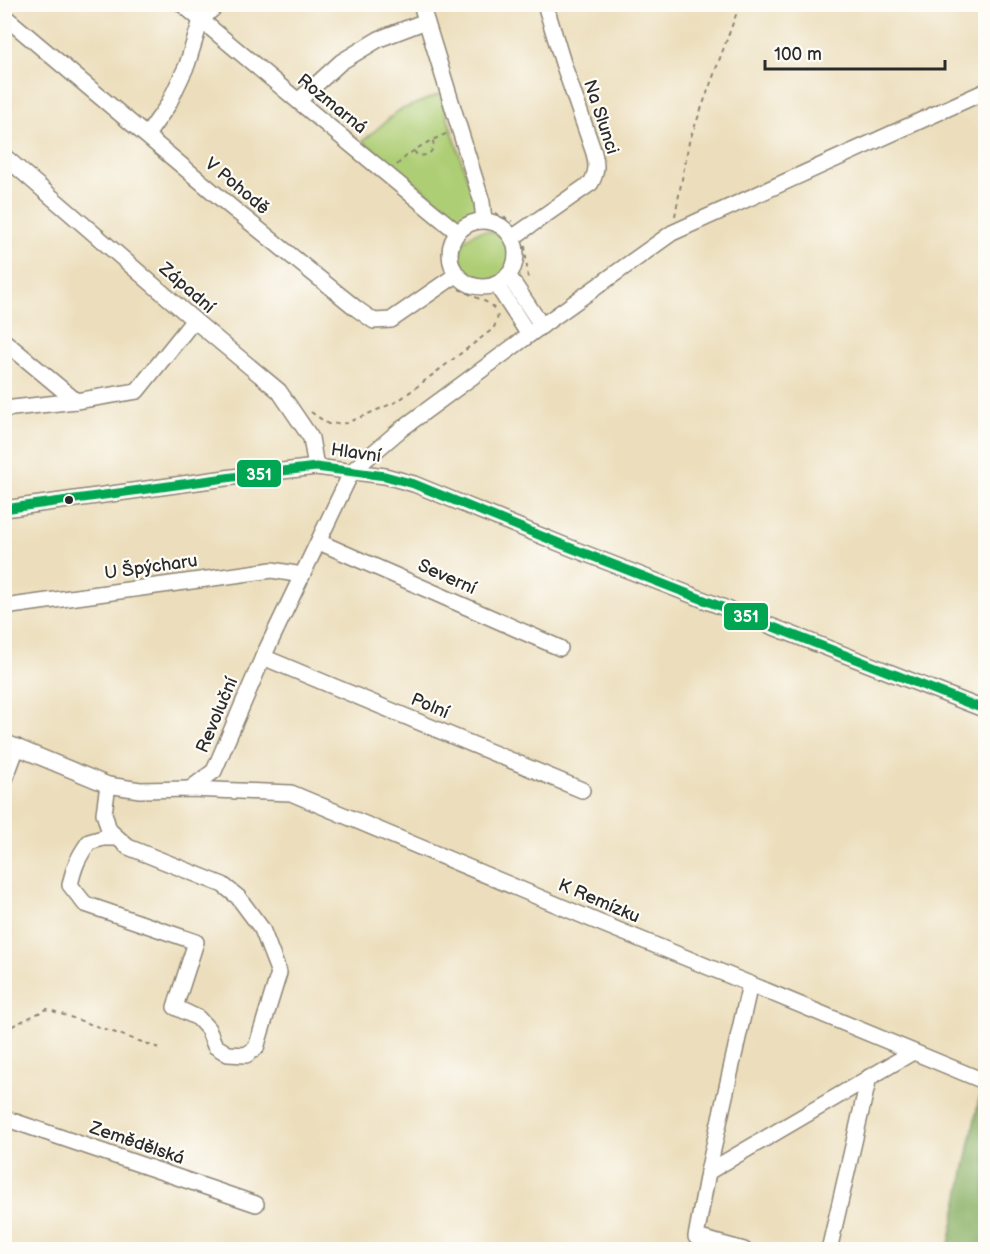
<svg xmlns="http://www.w3.org/2000/svg" width="990" height="1254" viewBox="0 0 990 1254" font-family="'Balsamiq Sans',sans-serif">
<rect width="100%" height="100%" fill="#fdfcf7"/>
<filter id="ink" filterUnits="userSpaceOnUse"><feTurbulence type="fractalNoise" baseFrequency=".0167" numOctaves="2"/><feDisplacementMap in="SourceGraphic" scale="12" xChannelSelector="R" yChannelSelector="G"/><feConvolveMatrix kernelMatrix="1 2 1 2 8 2 1 2 1" color-interpolation-filters="sRGB"/></filter>
<filter id="wash" filterUnits="userSpaceOnUse"><feTurbulence type="fractalNoise" baseFrequency=".008" numOctaves="4" result="noise"/><feDisplacementMap in="SourceGraphic" scale="24" xChannelSelector="R" yChannelSelector="G"/><feGaussianBlur stdDeviation="1.35" result="paint"/><feColorMatrix in="noise" values="0 0 0 0 0 0 0 0 0 0 0 0 0 0 0 0 0 1.4 0 .05"/><feComposite in="paint" operator="in"/></filter>
<g filter="url(#wash)">
<rect width="100%" height="100%" fill="#ecdebc"/>
<g fill="#aece75" stroke="#6c7c50" stroke-width="1.5">
<path d="M440 94 477 208 459 218 363 141 398 111Z"/>
<circle cx="485" cy="256" r="25"/>
</g>
<path fill="#8ab166" stroke="#5a6e48" stroke-width="1.5" d="M981 1090 986 1092 985 1249H948Z"/>
</g>
<g filter="url(#ink)">
<g fill="none" stroke-linecap="round" stroke-linejoin="round">
<defs>
<g id="minor">
<path d="M182 4 298 101 457 232"/>
<path d="M421 4 482 202 484 220"/>
<path d="M4 16 231 207 357 309 374 321 391 320 456 275"/>
<path d="M298 101 341 62 379 39 426 21"/>
<path d="M147 135 168 105 187 65 201 20 218 4"/>
<path d="M4 156 194 320 279 391 311 438 316 467"/>
<circle cx="483" cy="254" r="33"/>
<path d="M512 238 591 183C597 172 597 165 594 153L563 63 545 4"/>
<path d="M508 275 542 326"/>
<path d="M496 284 529 335"/>
<path d="M4 341 76 401"/>
<path d="M4 409 76 401 137 391 194 320"/>
<path d="M4 509 240 476 316 467 385 476 414 484 566 546 986 710"/>
<path d="M319 542 560 648"/>
<path d="M4 607 272 570 302 575"/>
<path d="M263 657 582 790"/>
<path d="M4 742 108 785 140 790 190 789 291 793 598 922 750 984 986 1082"/>
<path d="M4 782 17 747"/>
<path d="M108 785 104 813 109 830 128 847 223 885 238 897 262 929 279 973 256 1048 246 1055 228 1054 215 1046 208 1029 198 1018 175 1007 196 942 85 904 70 885C74 867 78 857 89 842L103 838H118"/>
<path d="M190 789 214 771 263 657 352 471 400 430 529 335 672 233 986 91"/>
<path d="M4 1118 256 1204"/>
<path d="M708 1172 913 1052"/>
<path d="M744 1250 696 1237 708 1172 750 984"/>
<path d="M829 1250 869 1077"/>
</g>
</defs>
<use href="#minor" stroke="#8c8474" stroke-width="18"/>
<g stroke="#8c8474" stroke-width="2" stroke-dasharray="4.5 4.5" stroke-linecap="butt">
<path d="M414 151 417 155C428 157 435 152 433 140"/>
<path d="M397 165C411 150 429 141 448 133"/>
<path d="M495 213 512 221"/>
<path d="M675 216 689 142 740 4"/>
<path d="M525 246 528 279"/>
<path d="M444 267C443 258 444 250 447 241"/>
<path d="M459 289 488 303 495 309"/>
<path d="M311 412 328 424 347 423 398 401 493 329 497 321 498 311"/>
<path d="M4 1030 47 1009 162 1049"/>
</g>
<use href="#minor" stroke="#fff" stroke-width="15"/>
<defs>
<path id="bus-1" d="M4 509 240 476 316 467 385 476 414 484 566 546 986 710"/>
</defs>
<use href="#bus-1" stroke="#fdfcf7" stroke-width="14"/>
<use href="#bus-1" stroke="#00a651" stroke-width="9"/>
</g>
</g>
<circle fill="#2b2b2b" stroke="#fdfcf7" stroke-width="2" cx="69" cy="500" r="5"/>
<g text-anchor="middle" dominant-baseline="central" stroke-width="4.5" stroke-linejoin="round" paint-order="stroke">
<g font-size="18" fill="#2b2b2b" stroke="#fdfcf7">
<text transform="translate(332 104) rotate(39)">Rozmarná</text>
<text transform="translate(601 117) rotate(72)">Na Slunci</text>
<text transform="translate(237 186) rotate(40)">V Pohodě</text>
<text transform="translate(187 288) rotate(41)">Západní</text>
<text transform="translate(356 453) rotate(8)">Hlavní</text>
<text transform="translate(151 567) rotate(-8)">U Špýcharu</text>
<text transform="translate(447 577) rotate(24)">Severní</text>
<text transform="translate(430 706) rotate(23)">Polní</text>
<text transform="translate(217 715) rotate(-67)">Revoluční</text>
<text transform="translate(599 901) rotate(23)">K Remízku</text>
<text transform="translate(137 1143) rotate(19)">Zemědělská</text>
</g>
</g>
<g stroke="#fdfcf7" stroke-width="2">
<rect x="236" y="459" width="46" height="29" rx="6" fill="#00a651"/>
<rect x="723" y="602" width="46" height="29" rx="6" fill="#00a651"/>
</g>
<g font-size="16" text-anchor="middle" font-weight="bold" fill="#fff">
<text x="259" y="480">351</text>
<text x="746" y="622">351</text>
</g>
<rect width="990" height="1254" fill="none" stroke="#fdfcf7" stroke-width="24"/>
<path d="M765 60v9h180v-9" fill="none" stroke="#2b2b2b" stroke-width="3"/>
<text x="774" y="60" font-size="18" fill="#2b2b2b" stroke="#fdfcf7" stroke-width="4.5" paint-order="stroke">100 m</text>
</svg>
